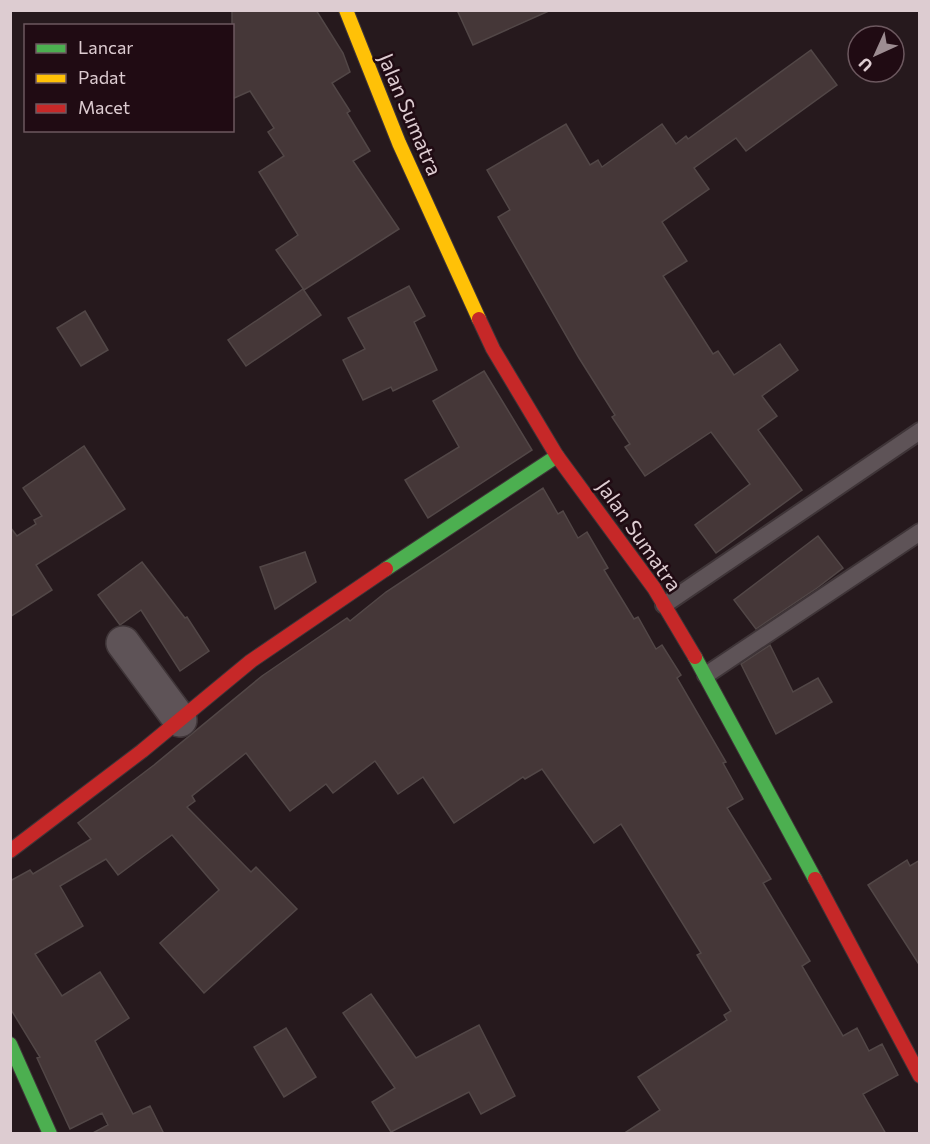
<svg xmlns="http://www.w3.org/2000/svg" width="930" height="1144" viewBox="0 0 930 1144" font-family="Commissioner,sans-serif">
<rect width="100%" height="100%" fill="#26191d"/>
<g fill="#453738" stroke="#524747" stroke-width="1.5">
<path d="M232 10H316L343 53 350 72 332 83 350 111 347 113 370 151 353 161 399 229 304 290 276 250 298 235 259 172 284 156 268 132 274 128 250 91 232 99Z"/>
<path d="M457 10H551L473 45Z"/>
<path d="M811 50 837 85 746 151 736 138 694 168 709 189 662 222 687 261 663 276 713 354 718 351 734 375 780 344 798 370 762 396 777 416 758 430 802 490 716 553 695 525 750 484 711 432 645 476 625 447 630 444 612 417 615 415 579 358 498 217 510 210 487 170 566 124 590 165 598 160 602 167 662 124 676 144 686 136 688 139Z"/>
<path d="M409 286 425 316 414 322 437 370 393 391 391 387 363 400 343 360 365 349 348 318Z"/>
<path d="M303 289 321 315 246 366 228 340Z"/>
<path d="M85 311 108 350 81 366 57 328Z"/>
<path d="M484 371 532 450 428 518 405 480 459 447 433 401Z"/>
<path d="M84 446 125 509 36 565 52 590 10 617V527L17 536 36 524 34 520 42 516 23 488Z"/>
<path d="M543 488 558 514 563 511 578 538 587 532 608 568 604 570 634 619 638 617 656 649 662 645 681 675 677 678 726 762 723 763 743 799 727 808 771 879 763 883 810 961 802 966 843 1036 857 1028 869 1051 882 1044 898 1075 863 1094 886 1134H623L660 1110 638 1077 727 1020 724 1015 731 1011 697 955 701 953 621 824 594 843 542 769 525 779 523 777 454 823 423 777 398 794 375 761 333 793 326 784 290 811 246 753 192 796 195 801 187 807 251 872 256 867 297 909 204 993 160 943 219 890 172 835 118 875 106 859 60 886 83 926 35 954 62 996 100 972 129 1018 95 1041 133 1114 150 1106 164 1134H91L108 1125 102 1113 70 1129 37 1058 40 1057 10 1008V881L30 870 33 874 91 839 78 823 154 765 262 676 347 618 350 621 386 592Z"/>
<path d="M818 536 843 568 817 588 756 629 734 600Z"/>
<path d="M305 552 316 582 275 609 260 567Z"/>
<path d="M142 562 185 618 187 617 209 651 180 671 141 610 120 625 98 595Z"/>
<path d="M770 645 793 692 818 678 832 702 776 734 741 664Z"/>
<path d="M907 860 910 866 920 860V966L868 885Z"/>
<path d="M371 994 416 1058 479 1025 515 1096 481 1114 469 1092 391 1132 372 1102 395 1088 343 1013Z"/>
<path d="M286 1028 316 1077 284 1097 254 1047Z"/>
</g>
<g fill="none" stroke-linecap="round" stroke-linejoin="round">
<defs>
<g id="lane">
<path d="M664 605 920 431"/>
<path d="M706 675 920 532"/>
</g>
<path id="street" d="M123 643 180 720"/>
<g id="fast">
<path d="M386 569 557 456"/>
<path d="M695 657 815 879"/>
<path d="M10 1044 50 1134"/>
</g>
<path id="slow" d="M346 10 399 143 479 319"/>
<g id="jam">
<path d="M479 319 493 349 557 456 654 588 695 657"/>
<path d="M10 851 142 751 251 661 386 569"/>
<path d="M815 879 920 1076"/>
</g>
</defs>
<use href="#lane" stroke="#3f3538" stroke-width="20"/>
<use href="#street" stroke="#3f3538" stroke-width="36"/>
<use href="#fast" stroke="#3f3538" stroke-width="16"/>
<use href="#slow" stroke="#3f3538" stroke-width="16"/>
<use href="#jam" stroke="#3f3538" stroke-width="16"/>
<use href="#lane" stroke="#5e5357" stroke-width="16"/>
<use href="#street" stroke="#5e5357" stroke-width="33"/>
<use href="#fast" stroke="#4caf50" stroke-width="14"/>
<use href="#slow" stroke="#ffc107" stroke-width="14"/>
<use href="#jam" stroke="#c62828" stroke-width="14"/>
</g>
<g text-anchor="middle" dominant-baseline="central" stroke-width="5" stroke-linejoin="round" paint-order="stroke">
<g font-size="21" fill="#ddccd1" stroke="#200b13">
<text transform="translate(411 114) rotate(67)">Jalan Sumatra</text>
<text transform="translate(640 535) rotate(55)">Jalan Sumatra</text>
</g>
</g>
<rect width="930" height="1144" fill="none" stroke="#ddccd1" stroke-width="24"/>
<rect x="24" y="24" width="210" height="108" fill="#200b13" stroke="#6c585f" stroke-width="1.5"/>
<rect x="36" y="44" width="30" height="9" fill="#4caf50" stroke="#6c585f" stroke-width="1.5"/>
<text x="78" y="54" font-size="18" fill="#ddccd1">Lancar</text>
<rect x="36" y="74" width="30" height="9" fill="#ffc107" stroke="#6c585f" stroke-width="1.5"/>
<text x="78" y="84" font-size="18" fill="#ddccd1">Padat</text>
<rect x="36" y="104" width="30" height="9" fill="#c62828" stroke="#6c585f" stroke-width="1.5"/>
<text x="78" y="114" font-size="18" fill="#ddccd1">Macet</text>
<g transform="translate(876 54) rotate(225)"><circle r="28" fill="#200b13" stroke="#6c585f" stroke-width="1.5"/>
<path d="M0-4.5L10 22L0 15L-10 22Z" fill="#9d8d92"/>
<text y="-9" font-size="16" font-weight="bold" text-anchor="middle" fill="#ddccd1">U</text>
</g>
</svg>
